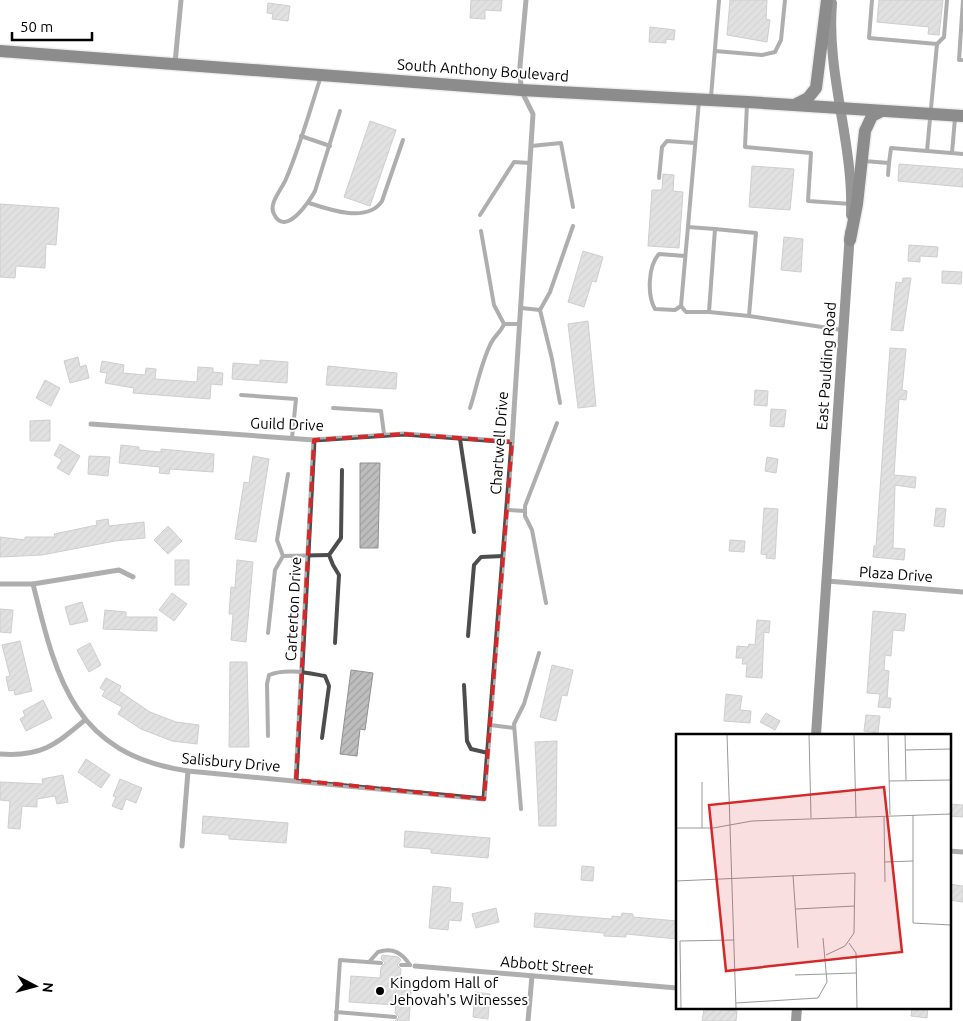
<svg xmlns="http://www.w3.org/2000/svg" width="963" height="1021" viewBox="0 0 963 1021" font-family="Ubuntu,sans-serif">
<defs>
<pattern id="building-hatch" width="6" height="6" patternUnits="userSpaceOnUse" patternTransform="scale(1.25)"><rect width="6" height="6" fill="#bdbdbd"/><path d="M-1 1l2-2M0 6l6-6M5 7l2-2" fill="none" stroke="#a1a1a1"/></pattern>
</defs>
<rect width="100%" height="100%" fill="#fff"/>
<g fill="url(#building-hatch)" stroke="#919191">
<path d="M471 0H502L501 11 485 10V19L470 18Z"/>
<path d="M730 0H767L766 19 770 20 767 42 727 35Z"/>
<path d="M879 0H943L939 35 928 34 929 27 877 22Z"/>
<path d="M268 3 290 6 288 21 272 19 273 14 267 13Z"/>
<path d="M650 27 675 30 674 40 666 39V43L649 42Z"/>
<path d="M370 121 396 130 370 206 344 197Z"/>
<path d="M899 164 963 169V187L898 181Z"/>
<path d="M752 166 794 169 790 210 749 207Z"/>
<path d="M663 174 674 175 673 191 683 192 679 248 648 246 652 190H662Z"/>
<path d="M0 204 59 208 56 245 46 244 45 268 16 266 15 278 0 277Z"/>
<path d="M784 237 803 239 801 272 781 270Z"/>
<path d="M909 245 938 247 937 257 920 256V262L908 261Z"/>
<path d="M583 251 603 257 596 282 592 281 584 307 568 302Z"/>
<path d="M942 271 962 272 961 284 942 283Z"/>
<path d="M903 278H911L903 331 891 330 896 282 902 283Z"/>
<path d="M588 321 596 406 578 408 568 324Z"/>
<path d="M890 348 906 349 902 390 907 391 906 400 899 399 894 475 916 477 915 488 895 485 893 548 905 549 904 560 873 557 874 546H876Z"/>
<path d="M78 357 80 367 86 365 89 378 70 383 64 361Z"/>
<path d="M260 360 288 362 287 383 232 379 233 363 260 365Z"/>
<path d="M102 361 124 365 123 373 145 375 146 368 156 369 155 379 197 382 198 367 213 368V372L223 373 222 385 211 384 210 399 133 393 134 388 105 383 107 373 100 372Z"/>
<path d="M328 366 397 373 396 389 326 385Z"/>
<path d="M45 380 60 388 51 406 36 398Z"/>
<path d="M755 390 768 391 767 406 754 405Z"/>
<path d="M771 409 786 410 784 427 770 426Z"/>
<path d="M50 420V441H30V421Z"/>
<path d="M60 444 80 456 69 475 57 468 62 460 54 455Z"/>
<path d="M121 445 139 447V450L161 452V449L214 454 213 472 170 469 169 474 159 473 160 467 119 463Z"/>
<path d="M89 456 110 457 108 476 88 474Z"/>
<path d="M253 456 269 459 256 542 235 539 244 482 249 483Z"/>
<path d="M767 457 778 459 776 473 765 471Z"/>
<path d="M360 463H380L378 548H360Z"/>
<path d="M764 508 778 509 775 559 766 558 767 555 761 554Z"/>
<path d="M936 508 946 509 944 527 934 526Z"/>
<path d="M108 519 109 526 144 522 145 538 115 541 42 555 0 557V537L25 540V537H55L54 534 97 525 96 521Z"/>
<path d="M168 526 182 541 168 554 154 540Z"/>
<path d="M730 540 745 541 744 552 729 551Z"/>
<rect x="175" y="560" width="14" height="25"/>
<path d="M237 560 253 562 246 642 231 640 233 614H229L231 587 235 588Z"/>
<path d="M172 593 187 604 174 621 159 610Z"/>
<path d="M82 602 88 621 70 625 65 607Z"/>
<path d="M0 609 13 610 11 633 0 632Z"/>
<path d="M105 610 126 612V617H157V631L103 629Z"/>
<path d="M873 611 906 614 904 631 893 630 891 656 885 655 884 670 889 671 887 698H891L890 708 878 707 880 694 867 693Z"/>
<path d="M757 620 770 621 769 633 764 632 762 678 746 677 747 664H742L743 658H736L737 646 748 647 749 644 755 645Z"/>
<path d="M20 641 32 691 15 695 14 690 9 691 6 677 10 676 2 645Z"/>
<path d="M90 643 101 665 89 672 77 650Z"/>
<path d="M230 662H247L249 747H229Z"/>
<path d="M552 665 573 670 567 696 562 695 556 721 540 717Z"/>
<path d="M351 670 373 673 365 730 360 729 357 756 340 754Z"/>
<path d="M106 678 121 686 119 691 150 712 176 722 199 725 197 744 172 741 141 729 118 714 122 707 102 696 105 691 100 688Z"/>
<path d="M726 694 742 696 740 710 751 711 750 723 724 721Z"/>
<path d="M43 700 52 718 26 731 20 719 25 716 23 711Z"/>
<path d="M766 713 780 721 775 730 760 722Z"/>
<path d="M866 715 880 716 878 733 864 731Z"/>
<path d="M557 741 556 826H539L535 742Z"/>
<path d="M86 759 110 775 101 788 78 772Z"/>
<path d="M63 775 68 802 57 804 55 796 37 799V807L22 806 20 829 8 828 10 801 0 800V782L43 784 42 779Z"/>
<path d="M120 779 142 788 136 803 126 799 122 810 112 806 116 797 113 796Z"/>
<path d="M949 804 963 805V817L949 816Z"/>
<path d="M203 816 288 823 286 843 229 839V835L202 833Z"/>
<path d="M405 831 490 838 488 858 431 853V849L404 847Z"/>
<path d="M582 866 594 867 593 881 581 880Z"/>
<path d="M949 884 963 886V902L949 900Z"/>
<path d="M433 886 451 888 450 902 463 903 461 921 449 920 448 930 429 928Z"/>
<path d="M496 908 499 922 476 928 472 914Z"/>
<path d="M535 913 612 919V916L621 917 622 913 633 914V917L677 921V939L626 934V937L604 936V933L534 927Z"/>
<path d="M382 955 398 957 401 960 397 965 401 969 400 980H412L409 1021H395L399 1017 395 1013 396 1005 349 1002 351 976 380 978 381 967 385 963 381 959Z"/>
<path d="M475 992 490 994 488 1019 473 1017Z"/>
<path d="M912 1007H928L927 1018 911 1016Z"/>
<path d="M704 1008 737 1011 736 1021H702Z"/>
</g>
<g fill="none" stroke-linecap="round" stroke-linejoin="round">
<defs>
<g id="primary">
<path d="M0 51 521 90 748 102 963 116"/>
<path d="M796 104 808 98 816 88 827 0"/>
<path d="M850 240 857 204 865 131 872 116 882 111"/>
</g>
</defs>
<use href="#primary" stroke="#dbdbdb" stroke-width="15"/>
<g stroke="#4d4d4d" stroke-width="4">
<path d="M872 0 869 38 937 44 927 151"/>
<path d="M963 0 959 60H963"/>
<path d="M937 44 944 37 947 0"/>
<path d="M715 51 762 55 775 52 781 40 785 0"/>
<path d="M321 76C310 110 300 146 286 179 282 189 268 204 274 214 285 238 310 201 315 191L340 111"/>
<path d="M711 97 719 0"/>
<path d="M747 104 745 147 811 153 808 201 851 204"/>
<path d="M301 136 330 146"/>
<path d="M531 146 561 143 573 207"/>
<path d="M952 153 955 118"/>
<path d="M864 161 889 163 891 148 963 154"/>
<path d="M888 175 889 163"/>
<path d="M659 178 662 147 667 141 695 143"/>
<path d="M309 203C330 210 368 223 382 201L403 140"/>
<path d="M480 215 514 162 530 163"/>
<path d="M715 229 756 233 749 316 842 330"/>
<path d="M481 231 494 305 504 324H520"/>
<path d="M685 256 659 254C648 266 647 295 655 309L675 310 681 306 699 101"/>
<path d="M681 306 686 312H709L715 229 688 227"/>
<path d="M521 308 540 310 552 359 560 403"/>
<path d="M540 310 550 292 573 226"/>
<path d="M709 312 749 316"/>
<path d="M241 395 296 399 292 438"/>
<path d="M333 408 381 411 384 434"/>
<path d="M470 408C477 386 481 363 491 343 495 335 501 332 504 324"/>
<path d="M460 439 474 532"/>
<path d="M507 510 525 511"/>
<path d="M283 556 277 540 288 474"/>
<path d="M546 603 532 530 525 516V506L557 423"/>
<path d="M268 633 275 570 283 556 329 555"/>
<path d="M468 636 474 565 481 557 503 556"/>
<path d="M335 643 339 575 333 565 329 555 341 538 342 470"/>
<path d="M464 685 467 741 471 749 488 753"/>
<path d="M490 725 514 728"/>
<path d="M268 736 267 684 269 675C286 668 307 673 325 676L329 686 322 738"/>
<path d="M521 809 514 724 524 704 539 653"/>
<path d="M369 962 378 952C393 947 402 953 410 965"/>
<path d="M401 965H410"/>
<path d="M336 1012 395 1017"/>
<path d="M336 1021 340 960 381 963"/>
</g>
<g stroke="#4d4d4d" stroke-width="5">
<path d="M175 63 181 0"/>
<path d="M91 424 314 440 404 434 512 442"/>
<path d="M827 581 963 592"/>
<path d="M0 584H33L119 570 133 577"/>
<path d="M33 584C57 681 74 754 188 771L484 799 512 442 533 114 521 90 520 66 526 0"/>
<path d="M0 754C41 757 55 745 85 720"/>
<path d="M296 780 314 440"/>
<path d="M182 846 188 771"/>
<path d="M949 851 963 852"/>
<path d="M415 966 677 988"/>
<path d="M528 1021 532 976"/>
</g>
<g stroke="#1a1a1a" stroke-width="10">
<path d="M832 3C826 74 854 144 851 215"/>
<path d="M816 735 850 232"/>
<path d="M796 1021 797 1007"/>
</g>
<use href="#primary" stroke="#000" stroke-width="12"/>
</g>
<path d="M0 0H963V1021H0ZM404 434 512 442 484 799 296 780 314 440Z" fill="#fff" fill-opacity=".55" fill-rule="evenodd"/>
<path fill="none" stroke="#d62828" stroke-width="4" stroke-dasharray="10 6" stroke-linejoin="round" d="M404 434 512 442 484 799 296 780 314 440Z"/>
<circle fill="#000" stroke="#fff" stroke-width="2" cx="380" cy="991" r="5"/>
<g text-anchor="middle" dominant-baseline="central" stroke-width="4" stroke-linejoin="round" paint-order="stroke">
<g font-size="15" fill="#000" stroke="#fff">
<text transform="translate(483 70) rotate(4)">South Anthony Boulevard</text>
<text transform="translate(826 366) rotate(-86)">East Paulding Road</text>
<text transform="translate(287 424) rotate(2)">Guild Drive</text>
<text transform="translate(499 443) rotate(-86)">Chartwell Drive</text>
<text transform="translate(896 574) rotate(4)">Plaza Drive</text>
<text transform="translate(293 609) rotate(-87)">Carterton Drive</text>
<text transform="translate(231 762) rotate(5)">Salisbury Drive</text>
<text transform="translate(547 965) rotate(5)">Abbott Street</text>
</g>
<g font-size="15" fill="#000" stroke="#fff" text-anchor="start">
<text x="390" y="982">Kingdom Hall of<tspan x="390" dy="17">Jehovah's Witnesses</tspan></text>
</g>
</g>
<g transform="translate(676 734)">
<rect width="275" height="275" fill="#fff"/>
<path fill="none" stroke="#999" stroke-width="1" d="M51 0 60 275M133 0 135 84M178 0 180 83M212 0 214 81M229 0 230 46M230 16 275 15M213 47 275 46M237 81V189L275 191M208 83 209 148M0 94H37L76 87 275 80M26 94V48M0 111V176M208 128 237 127M117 141 122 214M0 147 179 139 178 199 169 212 150 221M120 175 179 172M173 209 180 219 181 275M119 241 180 239M60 269 142 264 151 248 147 204M5 275 4 207 58 206"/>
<path fill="#d62828" fill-opacity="0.15" stroke="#d62828" stroke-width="2.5" d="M208 53 226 218 50 237 33 71Z"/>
<rect width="275" height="275" fill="none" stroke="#000" stroke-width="2.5"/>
</g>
<g transform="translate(35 986) rotate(96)" stroke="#ffffff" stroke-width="4" paint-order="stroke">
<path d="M0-4L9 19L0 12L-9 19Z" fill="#000000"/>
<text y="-8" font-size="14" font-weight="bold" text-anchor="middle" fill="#000000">N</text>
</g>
<path d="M12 32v8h80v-8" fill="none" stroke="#000000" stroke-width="2.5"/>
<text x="20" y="32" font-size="15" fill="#000000" stroke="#ffffff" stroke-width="4" paint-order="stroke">50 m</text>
</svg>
